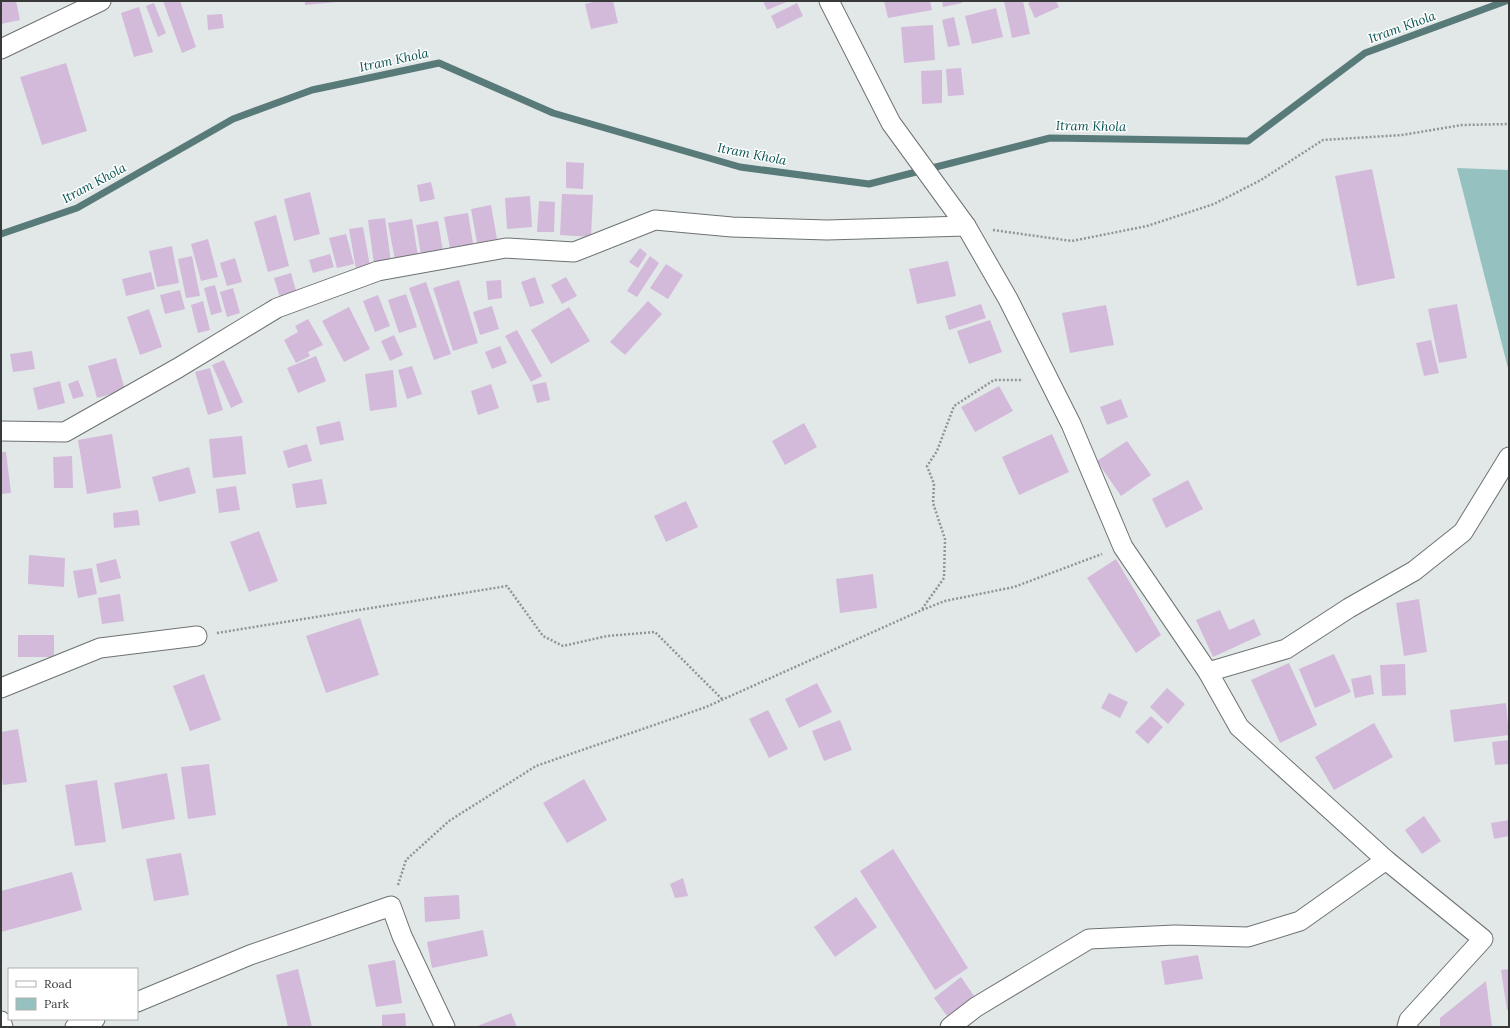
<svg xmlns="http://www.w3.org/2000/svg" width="1510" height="1028" viewBox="0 0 1510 1028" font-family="Lora,serif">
<rect width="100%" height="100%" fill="#e2e8e8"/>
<path fill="#95c2c0" d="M1457 168 1509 170V372Z"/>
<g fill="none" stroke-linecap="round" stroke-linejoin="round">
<path stroke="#587a79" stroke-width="7" d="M1 234 77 208 233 119 312 90 439 63 553 113 740 167 869 184 1050 138 1248 141 1365 53 1506 1"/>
</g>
<g fill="#d3bada">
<path d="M1 1H16L20 20 1 24Z"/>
<path d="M163 1H180L196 47 182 53Z"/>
<path d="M305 1H337V2L305 5Z"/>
<path d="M597 1H613L618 23 591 29 585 4Z"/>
<path d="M763 1H789L767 10Z"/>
<path d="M884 1H930L932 10 888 18Z"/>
<path d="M942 1H962V3L943 7Z"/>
<path d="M1004 1H1023L1030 34 1012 38Z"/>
<path d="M1033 1H1056L1059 7 1035 18 1028 3Z"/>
<path d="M154 3 166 33 158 37 146 6Z"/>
<path d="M797 3 803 16 777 29 771 16Z"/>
<path d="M139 7 153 52 134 57 121 13Z"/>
<path d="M996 8 1003 37 972 44 965 16Z"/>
<path d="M222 14 224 28 208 30 207 15Z"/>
<path d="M954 17 960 45 948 47 942 20Z"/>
<path d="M933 25 935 60 904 63 901 27Z"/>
<path d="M66 63 87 131 42 145 20 77Z"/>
<path d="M961 68 964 95 948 96 946 69Z"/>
<path d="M942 70V103L922 104 921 71Z"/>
<path d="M566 162 584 163 583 189 566 188Z"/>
<path d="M1372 169 1395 278 1357 286 1335 176Z"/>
<path d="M431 182 435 199 420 202 417 185Z"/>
<path d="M310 192 320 234 294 241 284 199Z"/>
<path d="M562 194 593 195 591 237 560 235Z"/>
<path d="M530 196 532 227 507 229 505 198Z"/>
<path d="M539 201 555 202 554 232H537Z"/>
<path d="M491 205 497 239 477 243 471 209Z"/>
<path d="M468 213 474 249 451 253 444 217Z"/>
<path d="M276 215 289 266 268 272 254 222Z"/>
<path d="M385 218 391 262 374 264 368 220Z"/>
<path d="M412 219 418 256 395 260 388 223Z"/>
<path d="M438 221 443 251 421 255 416 225Z"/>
<path d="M363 227 370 266 356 269 349 229Z"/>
<path d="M346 234 354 264 337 268 329 238Z"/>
<path d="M208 239 218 277 201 281 191 244Z"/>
<path d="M172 246 179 283 157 287 149 251Z"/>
<path d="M640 248 647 254 638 268 629 262Z"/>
<path d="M330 254 334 267 313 273 309 260Z"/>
<path d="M192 256 200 296 186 298 178 259Z"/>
<path d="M650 256 659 263 637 297 627 291Z"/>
<path d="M235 258 242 282 227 286 220 263Z"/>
<path d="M948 261 956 296 917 304 909 269Z"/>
<path d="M666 264 683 275 668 299 650 288Z"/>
<path d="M151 272 155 289 126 296 122 279Z"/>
<path d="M291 273 297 294 280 298 274 278Z"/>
<path d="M535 277 544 303 530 307 521 282Z"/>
<path d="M566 277 577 296 562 304 551 285Z"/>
<path d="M459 280 478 343 453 351 433 288Z"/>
<path d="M501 280 502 298 488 300 486 281Z"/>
<path d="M426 282 451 354 434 360 409 288Z"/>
<path d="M215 285 222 312 211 315 204 288Z"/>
<path d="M233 288 240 313 227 317 220 292Z"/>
<path d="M180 290 185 309 165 314 160 295Z"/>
<path d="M406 294 417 327 399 333 388 300Z"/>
<path d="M378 295 390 326 375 332 363 301Z"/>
<path d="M203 301 210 330 198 333 191 305Z"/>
<path d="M648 301 662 314 625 355 610 342Z"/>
<path d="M981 304 986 318 949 330 945 316Z"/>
<path d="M1457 304 1467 358 1439 363 1428 309Z"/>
<path d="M1106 305 1114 345 1070 353 1062 313Z"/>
<path d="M492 306 499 329 480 335 473 312Z"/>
<path d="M349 307 370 349 344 362 322 321Z"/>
<path d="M569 307 590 341 551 364 531 330Z"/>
<path d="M149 309 162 347 140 355 127 317Z"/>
<path d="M308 319 323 345 308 352 310 356 296 363 284 340 298 332 295 326Z"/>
<path d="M990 320 1002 352 969 364 957 331Z"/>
<path d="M517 330 542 376 531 382 505 336Z"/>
<path d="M394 335 403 355 390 361 381 341Z"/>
<path d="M1431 340 1439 373 1424 376 1416 343Z"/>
<path d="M500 346 507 363 492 369 485 352Z"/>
<path d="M32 351 35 369 13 372 10 354Z"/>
<path d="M316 356 326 381 298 393 287 368Z"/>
<path d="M116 358 125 390 97 398 88 366Z"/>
<path d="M224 360 243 402 231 408 212 365Z"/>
<path d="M412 366 422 394 407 399 398 370Z"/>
<path d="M210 368 223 410 208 415 195 372Z"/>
<path d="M393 370 397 407 370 411 365 374Z"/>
<path d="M78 380 84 396 73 399 68 384Z"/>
<path d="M60 381 65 403 38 410 33 388Z"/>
<path d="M546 382 550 400 537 403 532 385Z"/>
<path d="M491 384 499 408 478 415 471 391Z"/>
<path d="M999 386 1013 411 975 432 961 407Z"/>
<path d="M1121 399 1128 417 1107 425 1100 407Z"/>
<path d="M340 421 344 440 320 445 316 427Z"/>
<path d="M804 423 817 447 785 465 772 441Z"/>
<path d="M112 434 121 488 87 494 78 440Z"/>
<path d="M1052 434 1069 472 1019 495 1002 457Z"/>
<path d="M242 436 246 474 213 478 209 439Z"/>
<path d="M1127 441 1151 475 1121 496 1097 461Z"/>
<path d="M307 444 312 461 288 468 283 451Z"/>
<path d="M1 452H6L11 493 1 494Z"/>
<path d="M72 456 73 488H54L53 457Z"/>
<path d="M189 467 196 493 159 502 152 477Z"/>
<path d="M322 479 327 504 296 508 292 484Z"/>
<path d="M1188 480 1203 509 1166 528 1152 499Z"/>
<path d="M236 486 240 510 219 513 216 489Z"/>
<path d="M686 501 698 527 666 542 654 516Z"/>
<path d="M138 510 140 525 114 528 113 513Z"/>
<path d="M259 531 278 581 249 592 230 542Z"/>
<path d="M29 555 65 558 64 587 28 584Z"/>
<path d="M116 559 121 578 100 583 96 564Z"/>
<path d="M1116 559 1161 635 1136 653 1087 578Z"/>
<path d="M92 568 97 594 78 598 73 571Z"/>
<path d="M873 574 877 608 840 613 836 579Z"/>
<path d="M120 594 124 621 102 624 98 598Z"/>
<path d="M1419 599 1427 652 1404 656 1396 603Z"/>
<path d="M1220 610 1229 630 1254 619 1261 635 1213 657 1196 620Z"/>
<path d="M360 618 379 675 326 693 306 636Z"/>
<rect x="18" y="635" width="36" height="22"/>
<path d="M1334 654 1351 692 1315 708 1299 669Z"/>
<path d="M1289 663 1317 725 1280 743 1251 680Z"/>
<path d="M1405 664 1406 695 1382 696 1380 665Z"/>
<path d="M204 674 221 720 190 731 173 686Z"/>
<path d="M1371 675 1374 694 1355 698 1351 679Z"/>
<path d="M817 683 832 712 799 728 785 699Z"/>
<path d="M1167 688 1185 704 1168 724 1150 707Z"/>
<path d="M1109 693 1128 702 1120 718 1101 708Z"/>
<path d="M1506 703 1509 735 1454 742 1450 710Z"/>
<path d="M768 710 788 749 769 758 749 719Z"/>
<path d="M1151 716 1163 727 1148 744 1135 732Z"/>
<path d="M840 720 852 750 824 761 812 731Z"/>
<path d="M1374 723 1393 757 1334 790 1315 757Z"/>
<path d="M18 729 27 782 3 785 1 773V732Z"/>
<path d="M1509 740V764L1495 765 1492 742Z"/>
<path d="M209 764 216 815 188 819 181 767Z"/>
<path d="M167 773 175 819 122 829 114 783Z"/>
<path d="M584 779 607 820 567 843 543 803Z"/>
<path d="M97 780 106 842 75 846 65 785Z"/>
<path d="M1424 816 1441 841 1422 854 1405 830Z"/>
<path d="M1509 820V836L1494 839 1491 823Z"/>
<path d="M893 849 968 968 935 990 860 871Z"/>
<path d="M181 853 189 895 154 901 146 859Z"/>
<path d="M72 872 82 910 1 932V891Z"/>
<path d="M683 878 688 896 675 898 670 884Z"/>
<path d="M459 895 460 919 425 922 424 897Z"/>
<path d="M856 897 877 927 835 957 814 927Z"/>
<path d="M483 930 488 956 432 968 427 942Z"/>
<path d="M1198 955 1203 979 1165 985 1161 961Z"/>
<path d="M395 960 402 1003 376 1007 368 965Z"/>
<path d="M298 969 312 1027H288L276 975Z"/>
<path d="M1509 969V1010H1507L1501 970Z"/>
<path d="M961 977 974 996 947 1016 934 998Z"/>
<path d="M1486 981 1492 1027H1440V1018Z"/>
<path d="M405 1013 406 1027H382V1015Z"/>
<path d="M511 1013 517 1027H475Z"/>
</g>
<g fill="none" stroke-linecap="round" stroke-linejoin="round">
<defs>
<g id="street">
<path d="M829 1 891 123 966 226 1008 299 1071 424 1123 547 1208 672 1239 727 1386 860 1483 939 1409 1020 1407 1027"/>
<path d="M1 49 101 1"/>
<path d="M1 431 65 432 178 368 277 308 378 271 506 248 574 252 655 220 732 227 827 230 966 226"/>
<path d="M1208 672 1286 649 1349 608 1414 571 1463 532 1509 457"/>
<path d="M1 688 100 648 197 636"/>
<path d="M137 1002 250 955 391 906 402 936 445 1027"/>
<path d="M1 1021 3 1027"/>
<path d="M75 1027 95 1019"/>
<path d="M950 1027 976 1007 1089 939 1175 935 1248 937 1300 921 1386 860"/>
</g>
</defs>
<use href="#street" stroke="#6d7272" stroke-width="21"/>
<g stroke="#909494" stroke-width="2.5" stroke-dasharray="2 2" stroke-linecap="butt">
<path d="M993 230 1072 241 1147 226 1214 204 1261 180 1323 140 1402 135 1462 125 1509 124"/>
<path d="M922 609 944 578 945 539 933 503 934 484 927 466 937 451 954 406 994 380H1023"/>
<path d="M217 633 507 586 543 636 563 646 607 636 655 632 722 699"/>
<path d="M398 885 406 860 449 821 536 766 706 707 922 610 945 601 1014 587 1102 554"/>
</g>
<use href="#street" stroke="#fff" stroke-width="19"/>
</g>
<g text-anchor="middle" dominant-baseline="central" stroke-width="3" stroke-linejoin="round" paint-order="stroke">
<g font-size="13" font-style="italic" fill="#095352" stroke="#fff">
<text transform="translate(1402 27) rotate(-20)">Itram Khola</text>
<text transform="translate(394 60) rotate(-12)">Itram Khola</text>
<text transform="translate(1091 126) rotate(1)">Itram Khola</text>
<text transform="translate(752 154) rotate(11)">Itram Khola</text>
<text transform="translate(94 183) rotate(-28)">Itram Khola</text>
</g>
</g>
<rect width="1510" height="1028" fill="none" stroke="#383a3a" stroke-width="4"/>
<rect x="8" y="968" width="130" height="52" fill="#ffffff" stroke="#afb0b0"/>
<rect x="16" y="981" width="20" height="6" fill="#ffffff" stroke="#afb0b0"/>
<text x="44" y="988" font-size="12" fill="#383a3a">Road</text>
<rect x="16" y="998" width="20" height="12" fill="#95c2c0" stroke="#afb0b0"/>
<text x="44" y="1008" font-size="12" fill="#383a3a">Park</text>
</svg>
